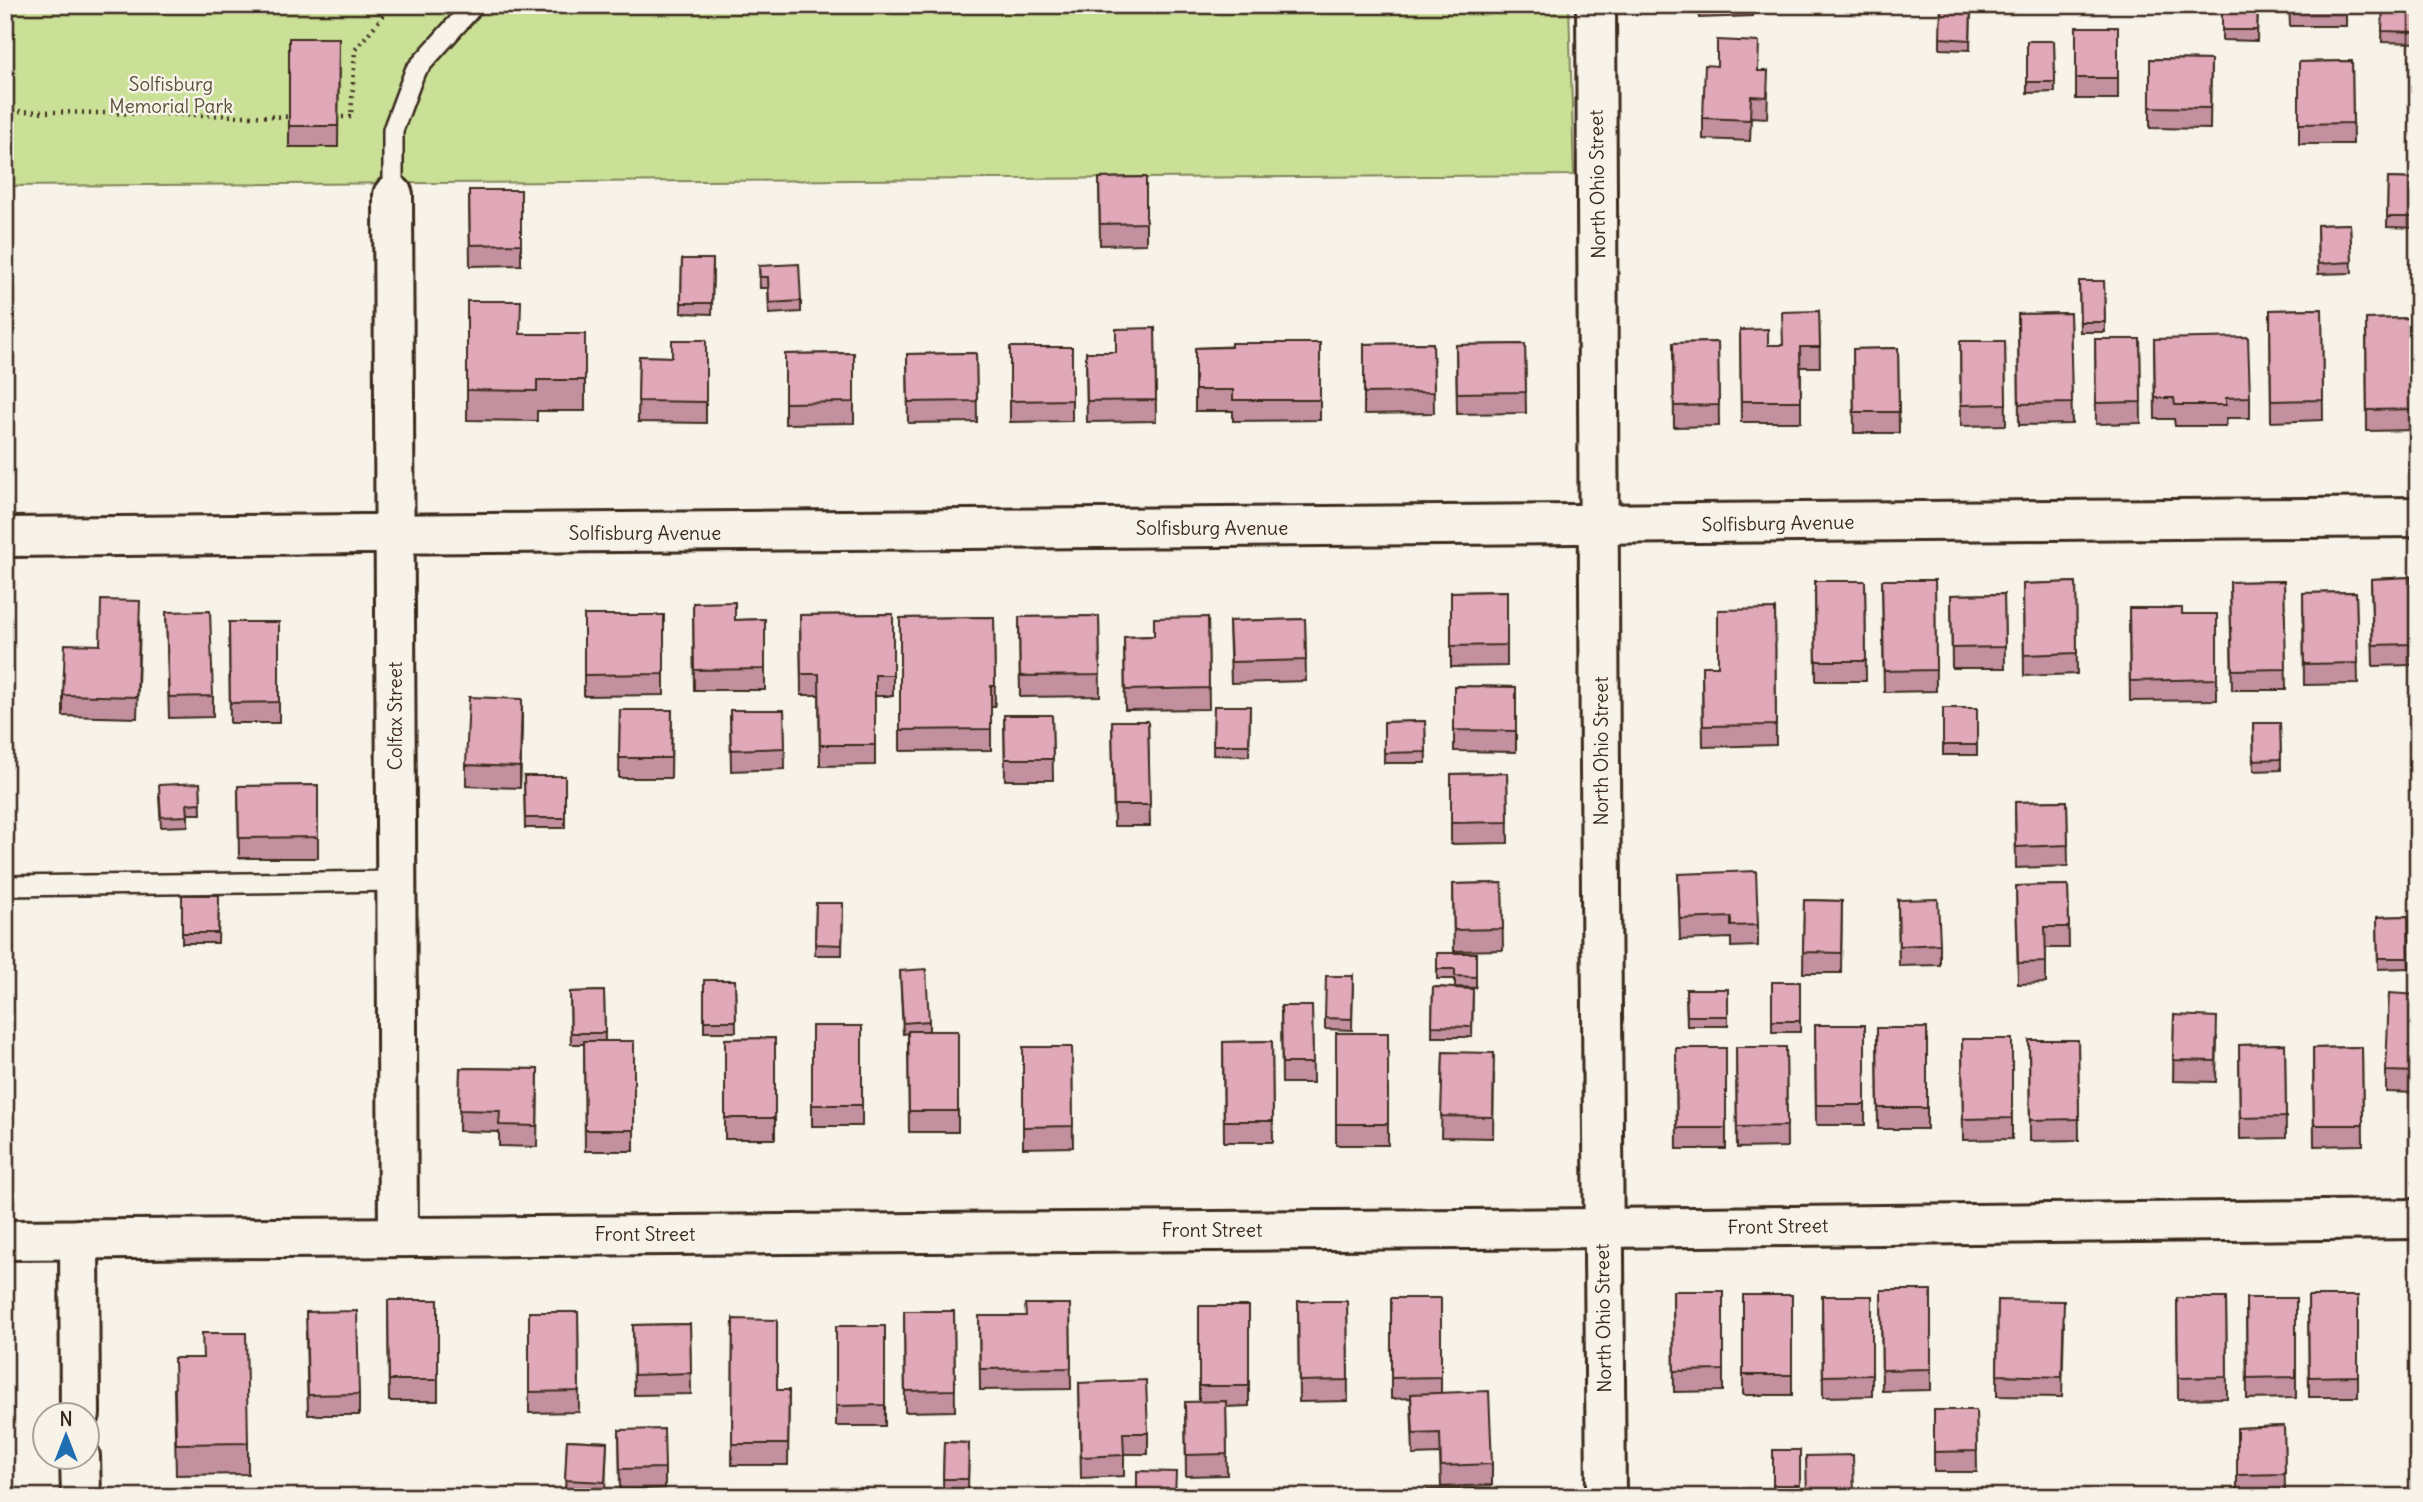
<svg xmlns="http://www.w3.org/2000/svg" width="2423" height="1502" viewBox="0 0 2423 1502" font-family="Delius,sans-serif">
<rect width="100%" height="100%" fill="#f7f3e8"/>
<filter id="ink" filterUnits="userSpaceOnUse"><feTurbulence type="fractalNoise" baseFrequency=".0143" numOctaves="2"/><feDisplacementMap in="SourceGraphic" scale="14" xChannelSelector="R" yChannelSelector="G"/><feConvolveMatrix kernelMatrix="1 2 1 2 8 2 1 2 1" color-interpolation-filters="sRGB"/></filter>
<g filter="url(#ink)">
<path fill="#c9e096" stroke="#82855a" stroke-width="2" d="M5 5H1569L1574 175 5 186Z"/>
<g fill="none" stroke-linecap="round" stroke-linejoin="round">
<defs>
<g id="lane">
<path d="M393 195V130L415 71 474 5"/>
<path d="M5 886 396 881"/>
</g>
<g id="street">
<path d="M1596 5C1600 502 1599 1000 1606 1497"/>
<path d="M393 195 398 1236"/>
<path d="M5 537 2418 517"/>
<path d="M79 1239 80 1414"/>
<path d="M5 1240 1602 1228 2418 1219"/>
<path d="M80 1456 81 1497"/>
</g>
</defs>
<use href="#lane" stroke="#3b2a1e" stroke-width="24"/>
<use href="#street" stroke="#3b2a1e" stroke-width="44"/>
<g stroke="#3b2a1e" stroke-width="4.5" stroke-dasharray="2 5" stroke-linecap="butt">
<path d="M5 111 295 117"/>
<path d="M335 117H351L355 50 392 5"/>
</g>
<use href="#lane" stroke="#f7f3e8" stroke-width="19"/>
<use href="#street" stroke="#f7f3e8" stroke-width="38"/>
</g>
<g fill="#c2909f" stroke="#3b2a1e" stroke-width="2">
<path d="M1698 5H1753V16L1699 18Z"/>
<path d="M1971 5 1970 50 1940 49V38Z"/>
<path d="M2020 5H2072V10L2020 11Z"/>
<path d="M2086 5H2138L2086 6Z"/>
<path d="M2222 5H2258L2257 41 2222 40Z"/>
<path d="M2289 5H2346V26H2290Z"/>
<path d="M2383 5H2418V43L2382 42Z"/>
<rect x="2076" y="27" width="42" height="72"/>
<path d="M289 38H339L338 147H289Z"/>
<path d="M2027 41H2054L2055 92 2027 93Z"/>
<path d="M2150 59 2211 60 2210 129 2150 128Z"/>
<path d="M2352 61 2353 144H2299V62Z"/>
<path d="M1758 71 1768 92 1767 118 1751 117 1750 141 1703 139V118Z"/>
<path d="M1146 177V244L1100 245 1099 178Z"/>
<path d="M2388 178 2418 179V228L2387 227Z"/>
<path d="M469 190H521V265L470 266Z"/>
<path d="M2350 224 2352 273 2318 274 2317 225Z"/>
<path d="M682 259H713L712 314 681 313Z"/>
<path d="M759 266 801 301V312L769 314 768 288H760Z"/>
<path d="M2079 281H2104L2105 332H2080Z"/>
<path d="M467 301 521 334H585V411H537V421L467 420Z"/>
<path d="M2322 309 2323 420 2271 422 2270 310Z"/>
<path d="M1819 311 1820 367H1801V422H1741L1740 330 1768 345H1782Z"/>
<path d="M2070 313 2072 424 2019 425 2018 314Z"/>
<path d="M2418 318V430L2367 431 2366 319Z"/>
<path d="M1155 328 1156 421 1087 422 1086 352H1116Z"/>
<path d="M2095 339H2140L2141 423 2096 424Z"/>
<path d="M2154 339 2250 397V418H2226V426H2175L2174 419H2155Z"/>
<path d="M706 340V423L638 422 639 356 672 357Z"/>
<path d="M1960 341H2005L2006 425 1961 426Z"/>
<path d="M1718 342 1719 426 1674 427 1673 343Z"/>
<path d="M1320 343V420L1233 421V411H1195V348Z"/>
<path d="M1433 343 1434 413 1364 414V344Z"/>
<path d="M1525 344 1526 413 1457 414 1456 345Z"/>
<path d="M1010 347H1072V421L1010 422Z"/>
<path d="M1898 348 1899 433H1854L1853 349Z"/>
<path d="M854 353V423L785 424V354Z"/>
<path d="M976 353 977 422 908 423 907 354Z"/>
<path d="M2411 577 2412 665 2373 666 2371 579Z"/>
<path d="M1882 580H1935L1936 691 1884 692Z"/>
<path d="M1815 581H1865L1866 681H1816Z"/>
<path d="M2284 581 2286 690H2232L2230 582Z"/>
<path d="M2076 582 2077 674 2024 676 2023 584Z"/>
<path d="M1507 591V666L1451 667V592Z"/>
<path d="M2356 592 2358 684 2304 685 2303 593Z"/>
<path d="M2004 594 2005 668H1952L1951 595Z"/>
<path d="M693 603 735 620 765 619V690H694Z"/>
<path d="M2129 608 2182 614H2217V700L2130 701Z"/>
<path d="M1775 609 1776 745 1703 747 1702 666H1718Z"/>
<path d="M166 612 213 696V717L169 718Z"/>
<path d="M893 614V696H875V765L820 766 819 695H801L800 615Z"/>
<path d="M584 615H664V695L584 696Z"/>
<path d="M1099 616 1100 696 1020 697 1019 617Z"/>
<path d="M994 617 995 707H991V750L900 751V618Z"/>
<path d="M1208 617 1209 709 1125 710 1124 637 1154 636Z"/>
<path d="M1305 619 1306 681 1231 683 1229 621Z"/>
<path d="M140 622 137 718 63 716V695L100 645Z"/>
<path d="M229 622H279V723H230Z"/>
<path d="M1454 686 1516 687V752L1454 751Z"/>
<path d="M1214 706H1250L1249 756 1213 755Z"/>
<rect x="1943" y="708" width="34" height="47"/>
<path d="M620 710H672L671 778H619Z"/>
<path d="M730 710H784L785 769 731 771Z"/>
<path d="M1004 715H1052L1053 780H1005Z"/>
<path d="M522 720 520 788 466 786V765Z"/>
<path d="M1112 721H1148L1150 826H1114Z"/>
<path d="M1425 721 1426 763H1384V722Z"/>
<path d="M2253 723H2280L2281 770 2254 771Z"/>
<path d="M1507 773 1508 843 1451 844V774Z"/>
<path d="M524 776H565V828H525Z"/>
<path d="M200 783 201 814H188V826L161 827 159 796Z"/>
<path d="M318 785V858H239L238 786Z"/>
<path d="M2067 801 2068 866 2016 868 2015 802Z"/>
<path d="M1678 874 1758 925V946L1731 947V938L1680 940Z"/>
<path d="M1502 883 1503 950 1454 951 1453 884Z"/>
<path d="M2068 885 2069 948H2046V983L2018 984 2016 886Z"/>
<path d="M182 895H219L218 943H182Z"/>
<path d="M1804 900 1842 901 1841 973H1803Z"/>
<path d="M1898 900 1940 944V965L1899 966Z"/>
<path d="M816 903H843L842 955H815Z"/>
<path d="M2408 916 2409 968 2378 969 2377 917Z"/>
<path d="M1437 953H1476V988L1455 987V979H1437Z"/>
<path d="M900 971 929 1021V1031H958V1132H909L908 1033 903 1034Z"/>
<path d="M1353 976 1352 1030 1325 1029V1018Z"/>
<path d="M704 980H735L736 1032H704Z"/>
<rect x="1772" y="982" width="28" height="50"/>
<path d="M1433 987 1473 989 1472 1037H1432Z"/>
<path d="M1686 989H1728V1026H1687Z"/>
<path d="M604 991 605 1041H634V1151H585L584 1044H571L570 992Z"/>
<path d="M2418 995V1093L2386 1092V1071Z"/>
<path d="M1281 1006H1312L1313 1083H1282Z"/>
<path d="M2174 1015 2217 1037 2216 1082 2173 1081Z"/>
<path d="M1815 1025H1865V1125H1816Z"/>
<rect x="812" y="1026" width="50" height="100"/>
<path d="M1877 1028H1927V1129H1878Z"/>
<rect x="1336" y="1033" width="52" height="112"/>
<path d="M775 1038V1139H725V1039Z"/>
<path d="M1962 1039H2012V1139L1963 1140Z"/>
<path d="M2029 1040H2078L2079 1140 2030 1141Z"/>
<path d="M1272 1041 1273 1142H1224L1223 1042Z"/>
<path d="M2285 1044 2286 1138 2240 1139 2239 1045Z"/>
<path d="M1023 1047H1072L1073 1147 1023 1148Z"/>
<path d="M1736 1047H1786L1787 1147 1737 1148Z"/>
<path d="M2362 1047 2363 1145 2314 1146 2313 1048Z"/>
<path d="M1676 1048H1726V1149H1677Z"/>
<path d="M1443 1052 1494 1074 1493 1138 1441 1137Z"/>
<path d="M460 1068 538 1069 537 1147 499 1146V1132L459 1131Z"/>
<path d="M1881 1290H1931V1390L1882 1391Z"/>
<path d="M1673 1291H1723V1391L1674 1392Z"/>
<rect x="1743" y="1295" width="49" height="100"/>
<path d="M1822 1296H1872V1396L1823 1397Z"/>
<path d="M2308 1296H2358V1397H2309Z"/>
<path d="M1391 1298H1441V1393L1492 1464V1485L1441 1487 1440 1454 1413 1455 1411 1398 1391 1399Z"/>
<path d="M2177 1298H2226L2227 1398 2178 1399Z"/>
<path d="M2246 1298H2296V1398L2247 1399Z"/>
<path d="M388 1300H438V1401H389Z"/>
<path d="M1998 1300 2064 1322 2062 1397 1997 1396Z"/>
<path d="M1298 1301H1347L1348 1401 1299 1402Z"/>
<path d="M1070 1304 1071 1389 980 1390 979 1316H1025Z"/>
<path d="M1199 1306H1249V1406L1226 1407 1227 1475 1186 1476 1185 1402H1199Z"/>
<path d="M904 1311H954L955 1411 905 1412Z"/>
<path d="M529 1312H578L579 1412 529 1413Z"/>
<path d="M733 1319 777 1390H789L788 1465H732Z"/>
<path d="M690 1324 691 1394 634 1395 633 1325Z"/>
<rect x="836" y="1326" width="49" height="100"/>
<path d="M306 1333 359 1394V1415H308Z"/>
<path d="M1079 1383 1148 1433V1454H1124V1476L1081 1478Z"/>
<path d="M174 1389 248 1443V1474L176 1475Z"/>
<path d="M1934 1410H1976L1977 1472H1934Z"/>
<path d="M2284 1426 2285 1495 2237 1496V1428Z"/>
<path d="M619 1430 665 1468V1488L620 1490Z"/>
<path d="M567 1440 607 1442 605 1492 565 1491Z"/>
<path d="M944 1442 969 1443 968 1490 943 1489Z"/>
<rect x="1773" y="1450" width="27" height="46"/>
</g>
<path fill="#9e7682" stroke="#3b2a1e" stroke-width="2" d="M522 699V720L520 788V767Z"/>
<g fill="#e1a8b9" stroke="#3b2a1e" stroke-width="2">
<path d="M1941 5H1971L1970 40 1940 38Z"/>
<path d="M2222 5H2258L2257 30H2222Z"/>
<path d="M2383 5H2418V32L2382 31Z"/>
<rect x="2076" y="27" width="42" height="51"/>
<path d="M289 38H339L338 126H289Z"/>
<path d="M1717 40 1759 42 1758 71H1768L1767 97 1751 96 1750 120 1703 118 1705 65 1717 66Z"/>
<path d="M2027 41H2054L2055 82H2027Z"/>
<path d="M2150 59 2211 60 2210 108 2150 107Z"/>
<path d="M2352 61 2353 123 2299 124V62Z"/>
<path d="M1146 177V223L1100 224 1099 178Z"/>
<path d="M2388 178 2418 179V217H2387Z"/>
<path d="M469 190H521V244L470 245Z"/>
<path d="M2350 224 2352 262 2318 264 2317 225Z"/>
<path d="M682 259H713L712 303H681Z"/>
<path d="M799 264 801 301 769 303 768 277H760L759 266Z"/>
<path d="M2079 281H2104L2105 322H2080Z"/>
<path d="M467 301H521L520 334H585V380H537V391L467 390Z"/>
<path d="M2322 309 2323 400 2271 401 2270 310Z"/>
<path d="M1819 311 1820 347H1800L1801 401H1741L1740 330 1768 329V345H1783L1782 312Z"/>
<path d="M2070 313 2072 403 2019 404 2018 314Z"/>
<path d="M2418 318V409L2367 410 2366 319Z"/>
<path d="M1155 328 1156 400 1087 401 1086 352H1116V329Z"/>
<path d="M2248 337 2250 397 2226 398V405H2175L2174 398H2155L2154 339Z"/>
<path d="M2095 339H2140L2141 402 2096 403Z"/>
<path d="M672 340H706V402L638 401 639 356 672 357Z"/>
<path d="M1960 341H2005L2006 404 1961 405Z"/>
<path d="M1718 342 1719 405 1674 406 1673 343Z"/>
<path d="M1231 343H1320V400H1233V390H1195V348L1231 347Z"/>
<path d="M1433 343 1434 392 1364 393V344Z"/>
<path d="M1525 344 1526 392 1457 393 1456 345Z"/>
<path d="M1010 347H1072V400L1010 401Z"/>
<path d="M1898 348 1899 412H1854L1853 349Z"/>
<path d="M854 353V402L785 403V354Z"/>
<path d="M976 353 977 401 908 402 907 354Z"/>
<path d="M2411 577 2412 644 2373 645 2371 579Z"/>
<path d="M1882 580H1935L1936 670 1884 671Z"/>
<path d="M1815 581H1865L1866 661H1816Z"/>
<path d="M2284 581 2286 669 2232 670 2230 582Z"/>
<path d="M2076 582 2077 653 2024 655 2023 584Z"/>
<path d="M1507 591V645L1451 646V592Z"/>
<path d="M2356 592 2358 663 2304 664 2303 593Z"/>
<path d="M2004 594 2005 647 1952 648 1951 595Z"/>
<path d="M101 600 140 601 137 697 63 695 65 644 100 645Z"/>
<path d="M735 602V620L765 619V669L694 670 693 603Z"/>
<path d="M2129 608H2182V614H2217V679L2130 681Z"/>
<path d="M1775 609 1776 725 1703 726 1702 666H1718V610Z"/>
<path d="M210 611 213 696 169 697 166 612Z"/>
<path d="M893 614V675H875V745H820L819 674H801L800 615Z"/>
<path d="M584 615H664V674L584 675Z"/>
<path d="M1099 616 1100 675 1020 676 1019 617Z"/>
<path d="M994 617 995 686H991V729L900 730V618Z"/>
<path d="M1208 617 1209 688 1125 690 1124 637 1154 636V618Z"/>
<path d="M1305 619 1306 660 1231 662 1229 621Z"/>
<path d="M229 622H279V702L230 703Z"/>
<path d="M1454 686 1516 687V731L1454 730Z"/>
<path d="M469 697 522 699 520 767 466 765Z"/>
<path d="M1214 706H1250L1249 745H1213Z"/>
<rect x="1943" y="708" width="34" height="37"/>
<path d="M620 710H672L671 758H619Z"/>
<path d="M730 710H784L785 748 731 750Z"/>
<path d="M1004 715H1052L1053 759H1005Z"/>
<path d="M1112 721H1148L1150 805H1114Z"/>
<path d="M1425 721 1426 752 1384 753V722Z"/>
<path d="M2253 723H2280L2281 759 2254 760Z"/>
<path d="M1507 773 1508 822 1451 823V774Z"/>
<path d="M524 776H565V818H525Z"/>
<path d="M200 783 201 803 187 804 188 816 161 817 159 785Z"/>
<path d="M318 785V837L239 838 238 786Z"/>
<path d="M2067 801 2068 845 2016 847 2015 802Z"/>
<path d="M1756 871 1758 925 1731 926V917L1680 919 1678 874Z"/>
<path d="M1502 883 1503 929 1454 930 1453 884Z"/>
<path d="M2068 885 2069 927H2045L2046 962 2018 963 2016 886Z"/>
<path d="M182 895H219L218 933H182Z"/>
<path d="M1938 899 1940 944 1899 946 1898 900Z"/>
<path d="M1804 900 1842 901 1841 953 1803 952Z"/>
<path d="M816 903H843L842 945 815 944Z"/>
<path d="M2408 916 2409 958H2378L2377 917Z"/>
<path d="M1437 953H1476V977L1455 976V969H1437Z"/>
<path d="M926 969 929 1021 903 1023 900 971Z"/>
<path d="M1326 976H1353L1352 1019 1325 1018Z"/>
<path d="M704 980H735L736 1021H704Z"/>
<rect x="1772" y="982" width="28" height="39"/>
<path d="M1433 987 1473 989 1472 1027 1432 1026Z"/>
<path d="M1686 989H1728V1016H1687Z"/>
<path d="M604 991 605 1033H571L570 992Z"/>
<path d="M2389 993 2418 995V1072L2386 1071Z"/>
<path d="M1281 1006H1312L1313 1063H1282Z"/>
<path d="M2174 1015 2217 1017 2216 1061 2173 1060Z"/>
<path d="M1815 1025H1865V1105H1816Z"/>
<rect x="812" y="1026" width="50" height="79"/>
<path d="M1877 1028H1927V1108H1878Z"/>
<path d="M908 1031H958V1111H909Z"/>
<rect x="1336" y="1033" width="52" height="91"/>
<path d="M775 1038V1118H725V1039Z"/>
<path d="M1962 1039H2012V1118L1963 1119Z"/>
<path d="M2029 1040H2078L2079 1119 2030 1120Z"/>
<path d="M584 1041H634V1130H585Z"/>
<path d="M1272 1041 1273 1121H1224L1223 1042Z"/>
<path d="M2285 1044 2286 1117 2240 1118 2239 1045Z"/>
<path d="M1023 1047H1072L1073 1126 1023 1127Z"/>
<path d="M1736 1047H1786L1787 1126 1737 1127Z"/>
<path d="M2362 1047 2363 1125H2314L2313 1048Z"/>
<path d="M1676 1048H1726V1128H1677Z"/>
<path d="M1443 1052 1494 1053 1493 1117 1441 1116Z"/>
<path d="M460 1068 538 1069 537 1126 499 1125 500 1111 459 1110Z"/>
<path d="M1881 1290H1931V1369L1882 1370Z"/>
<path d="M1673 1291H1723V1370L1674 1371Z"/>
<rect x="1743" y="1295" width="49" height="80"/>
<path d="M1822 1296H1872V1375L1823 1376Z"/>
<path d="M2308 1296H2358V1376L2309 1377Z"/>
<path d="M1391 1298H1441V1377L1391 1378Z"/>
<path d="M2177 1298H2226L2227 1377 2178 1378Z"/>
<path d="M2246 1298H2296V1377L2247 1378Z"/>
<path d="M388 1300H438V1380H389Z"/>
<path d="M1998 1300 2064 1301 2062 1377 1997 1375Z"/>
<path d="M1298 1301H1347L1348 1380 1299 1381Z"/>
<path d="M1025 1304H1070L1071 1368 980 1369 979 1316H1026Z"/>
<rect x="1199" y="1306" width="50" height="80"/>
<path d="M357 1311 359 1394 308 1395 306 1312Z"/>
<path d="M904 1311H954L955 1390 905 1391Z"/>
<path d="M529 1312H578L579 1391 529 1392Z"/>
<path d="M733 1319 777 1320V1390H789L788 1444H732Z"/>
<path d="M690 1324 691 1373 634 1375 633 1325Z"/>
<path d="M836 1326H885V1405L836 1406Z"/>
<path d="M202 1333H246L248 1443 176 1444 174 1358H203Z"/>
<path d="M1146 1380 1148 1433H1123L1124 1455 1081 1457 1079 1383Z"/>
<path d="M1489 1391 1492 1464 1441 1466 1440 1433 1413 1434 1411 1394Z"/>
<path d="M1226 1401 1227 1454 1186 1455 1185 1402Z"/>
<path d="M1934 1410H1976L1977 1451 1934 1452Z"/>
<path d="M2284 1426 2285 1474 2237 1475V1428Z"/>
<path d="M664 1429 665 1468 620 1469 619 1430Z"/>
<path d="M567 1440 607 1442 605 1482 565 1480Z"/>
<path d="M944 1442 969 1443 968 1479H943Z"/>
<rect x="1773" y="1450" width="27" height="35"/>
<path d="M1853 1455 1854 1497H1807L1806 1456Z"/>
<path d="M1137 1471 1176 1472 1175 1497H1137Z"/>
<path d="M1491 1488V1497H1427V1490Z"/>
</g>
</g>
<g text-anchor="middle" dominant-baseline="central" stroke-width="5" stroke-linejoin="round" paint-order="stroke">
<g font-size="19" fill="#574e36" stroke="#f7f3e8">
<text x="171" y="84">Solfisburg<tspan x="171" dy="22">Memorial Park</tspan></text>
</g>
<g font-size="19" fill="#3b2a1e" stroke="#f7f3e8">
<text transform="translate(1597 184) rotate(-91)">North Ohio Street</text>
<text transform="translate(1778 523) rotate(-1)">Solfisburg Avenue</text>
<text x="1212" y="528">Solfisburg Avenue</text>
<text x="645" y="533">Solfisburg Avenue</text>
<text transform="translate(395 716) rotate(-90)">Colfax Street</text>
<text transform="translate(1601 751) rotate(-90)">North Ohio Street</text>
<text transform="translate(1778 1226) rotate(-1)">Front Street</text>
<text x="1212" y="1230">Front Street</text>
<text x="645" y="1234">Front Street</text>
<text transform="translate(1603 1318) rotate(-91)">North Ohio Street</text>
</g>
</g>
<rect width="2423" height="1502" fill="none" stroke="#f7f3e8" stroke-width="28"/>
<rect x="14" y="14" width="2395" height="1474" fill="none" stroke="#3b2a1e" stroke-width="2.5" filter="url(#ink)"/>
<g transform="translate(66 1436)"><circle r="33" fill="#f7f3e8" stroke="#aca397" stroke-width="2"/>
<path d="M0-5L12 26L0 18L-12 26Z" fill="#1f6fb2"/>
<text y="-10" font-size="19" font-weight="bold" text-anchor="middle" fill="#3b2a1e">N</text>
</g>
</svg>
